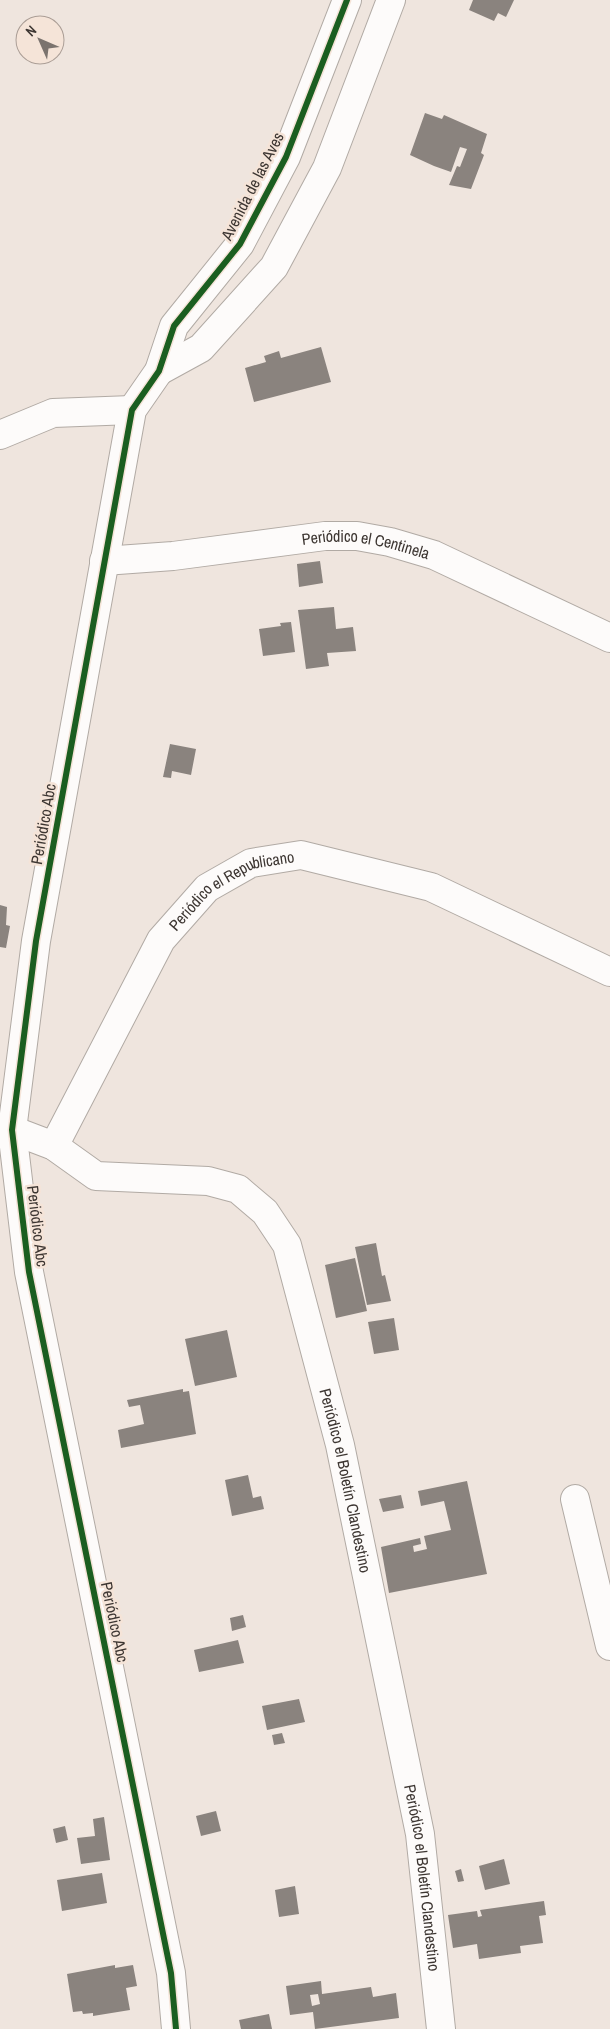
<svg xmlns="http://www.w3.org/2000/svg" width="610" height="2029" viewBox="0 0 610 2029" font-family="'Archivo Narrow',sans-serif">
<rect width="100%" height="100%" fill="#efe5de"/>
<g fill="#8a837e" fill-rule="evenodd">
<path d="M473 0H514L506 17 498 13 494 21 469 10Z"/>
<path d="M425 113 442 119 444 115 487 134 481 153 484 155 471 189 449 185 457 166 460 167 467 149 460 147 451 172 434 166 410 155Z"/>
<path d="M321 347 331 382 254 402 245 368 266 362 264 356 279 351 281 358Z"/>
<path d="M320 561 323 583 299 587 297 564Z"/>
<path d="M334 607 336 629 353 627 356 651 327 653 329 666 306 669 298 610Z"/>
<path d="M291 622 295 652 263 656 259 629 281 626 280 623Z"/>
<path d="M170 744 196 749 191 775 172 771 171 778 163 777Z"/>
<path d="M0 905 7 907 6 925 10 926 6 948 0 947Z"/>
<path d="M376 1243 382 1276 385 1275 391 1301 367 1305 355 1247Z"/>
<path d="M355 1258 367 1311 336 1318 325 1265Z"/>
<path d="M394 1318 399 1350 374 1354 368 1322Z"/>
<path d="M227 1330 237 1377 195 1386 185 1339Z"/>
<path d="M183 1389V1392L189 1391 196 1434 121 1448 118 1430 144 1424 140 1405 129 1407 127 1400Z"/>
<path d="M248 1475 253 1498 261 1496 264 1509 232 1516 225 1480Z"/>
<path d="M467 1481 487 1574 389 1593 381 1547 420 1538 421 1544 413 1546 414 1552 427 1549 424 1536 451 1530 444 1501 421 1506 418 1491Z"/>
<path d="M401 1495 404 1508 383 1512 379 1499Z"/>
<path d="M243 1615 246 1627 232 1631 230 1618Z"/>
<path d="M238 1640 244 1663 199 1672 194 1650Z"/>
<path d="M299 1699 305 1722 267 1730 262 1706Z"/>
<path d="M282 1733 285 1743 274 1745 272 1735Z"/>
<path d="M216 1811 221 1831 201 1836 196 1816Z"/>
<path d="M104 1817 110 1860 81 1864 77 1838 95 1836 93 1819Z"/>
<path d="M65 1826 68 1840 56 1843 53 1829Z"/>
<path d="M504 1859 510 1884 485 1890 479 1866Z"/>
<path d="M461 1869 464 1881 458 1882 455 1871Z"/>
<path d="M102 1873 107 1903 62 1911 57 1880Z"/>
<path d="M295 1886 299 1914 279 1917 275 1890Z"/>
<path d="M544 1901 546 1915 539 1916 543 1943 520 1946 521 1953 479 1959 477 1944 453 1948 448 1915 477 1911 478 1917 482 1916 480 1910Z"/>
<path d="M115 1965V1968L133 1965 137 1986 126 1988 130 2010 93 2016V2013L83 2014 82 2011 73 2012 67 1974Z"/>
<path d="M321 1981 322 1994 371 1987 373 1997 396 1993 399 2018 315 2029 313 2012 290 2015 286 1986ZM318 1994 320 2004 312 2006 310 1995Z"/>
<path d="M269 2014 272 2029H241L239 2020Z"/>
</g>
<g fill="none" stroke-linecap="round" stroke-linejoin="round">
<defs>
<g id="minor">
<path d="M159 371 201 348 274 267 327 168 391 0"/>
<path d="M0 435 53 413 132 410"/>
<path id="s1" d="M104 561 173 556 325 536H357L390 542 434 555 610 638"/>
<path id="s2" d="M0 1127 12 1130 54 1146 96 1176 208 1181 238 1189 265 1212 287 1245 340 1445 420 1834 441 2029"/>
<path id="s3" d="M54 1146 161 940 207 888 251 863 301 855 431 887 610 972"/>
<path d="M575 1499 610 1646"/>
<path d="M176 2029 171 1973 29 1272 12 1130 36 941 132 410 159 371 174 326 240 244 286 157 347 0"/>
</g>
</defs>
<use href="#minor" stroke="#b1aaa4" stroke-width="30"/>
<use href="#minor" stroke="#fdfbfa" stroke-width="28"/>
<defs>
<path id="cycleway" d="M176 2029 171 1973 29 1272 12 1130 36 941 132 410 159 371 174 326 240 244 286 157 347 0"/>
</defs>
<use href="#cycleway" stroke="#f5e4d8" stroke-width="9"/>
<use href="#cycleway" stroke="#1b5e20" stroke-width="6"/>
</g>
<g text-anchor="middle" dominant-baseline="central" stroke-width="5" stroke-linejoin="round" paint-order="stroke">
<g font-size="16" fill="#3d3632" stroke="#f5e4d8">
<text transform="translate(252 186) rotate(-63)">Avenida de las Aves</text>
<text stroke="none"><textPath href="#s1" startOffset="264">Periódico el Centinela</textPath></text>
<text transform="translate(43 824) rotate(-80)">Periódico Abc</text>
<text stroke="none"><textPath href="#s3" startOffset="322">Periódico el Republicano</textPath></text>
<text transform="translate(38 1226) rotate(83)">Periódico Abc</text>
<text stroke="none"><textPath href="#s2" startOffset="570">Periódico el Boletín Clandestino</textPath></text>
<text transform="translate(115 1622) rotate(78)">Periódico Abc</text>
<text stroke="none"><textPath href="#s2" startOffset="975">Periódico el Boletín Clandestino</textPath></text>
</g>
</g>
<g transform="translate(40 40) rotate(315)"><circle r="24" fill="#f5e4d8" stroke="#ab9e96"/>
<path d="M0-4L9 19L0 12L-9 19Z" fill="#7b736e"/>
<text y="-8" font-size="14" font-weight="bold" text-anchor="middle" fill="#3d3632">N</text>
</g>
</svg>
